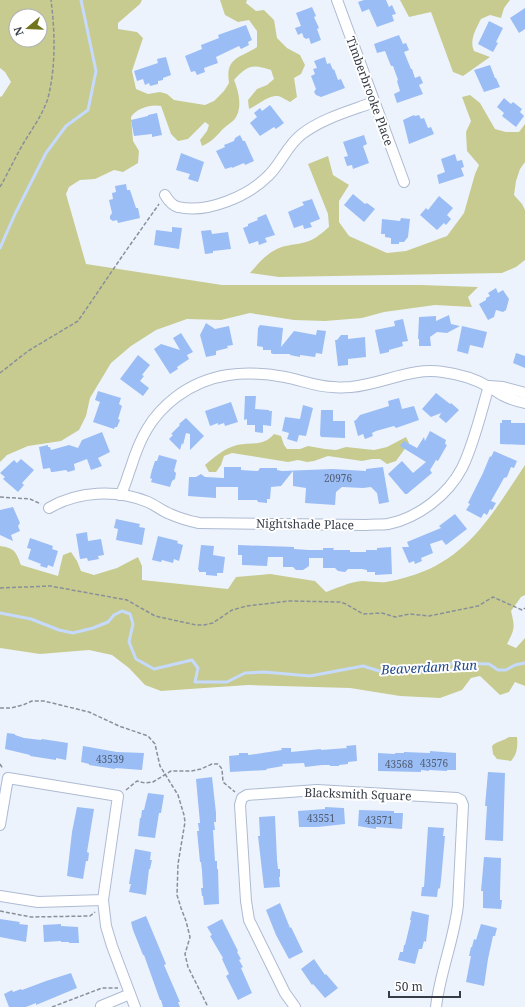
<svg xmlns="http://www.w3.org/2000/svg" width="525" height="1007" viewBox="0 0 525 1007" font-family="'Noto Serif',serif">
<rect width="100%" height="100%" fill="#edf3fd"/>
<g fill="#c7cb90" fill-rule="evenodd">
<path d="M0 0H142L140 4 118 23V29L137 32 143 38 132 71 136 89 148 94 160 92 167 94 174 100 205 105 214 101 224 91 229 83C225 57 240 58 257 47V31L249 20 238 22 225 15 220 0H247L246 3 256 11 264 10 274 20 277 38 287 48 300 55 305 65 301 74 294 78 297 97 290 102C286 100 282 97 278 96 268 95 258 105 249 109L248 100 257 89 267 85 274 79 271 70C252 64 248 65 234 80 239 92 243 109 234 120 231 123 227 125 224 128 217 135 212 142 202 146L200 140 207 131 209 125 205 122 188 139 178 141 171 134 161 106C151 104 137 108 131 117L133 141 139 151 138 163 123 172 114 170 95 179 80 180 69 187 66 194 86 264 222 285H421L478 287 468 297 472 307 435 305 384 312 362 318 325 321 294 320 250 313 221 320 187 319 156 330 131 346 111 363 90 398 86 416 79 430 61 441 28 446 7 455 0 462V97L2 96 11 82 5 72 0 68ZM16 16H40V40H16Z"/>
<path d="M400 0H510L504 8 501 18 490 15 481 19C476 29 469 40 474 51L490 57 463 76 453 72 431 12 409 17Z"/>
<path d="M470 95 480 103 495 129 506 132H519L525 124V162L520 169 516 181 514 195 522 204 525 210V260L516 267 502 273 279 277 250 273C258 264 264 256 275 250 284 245 293 245 302 243 313 241 321 234 329 227L328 214 308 164 328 156 333 175 349 185 339 201V222L349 236 387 253 406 251 447 236 464 213 475 174 479 165 467 151 466 132 471 121 462 97Z"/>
<path d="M274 434 281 436 284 445 287 449H300L308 446 325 449 336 450 346 447 374 450 387 447 406 437 409 443 396 461 387 464 380 459H372L362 461 328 456 314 461 307 462 298 460 288 462 232 453 224 456 221 465 216 472H209L205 465C214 457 225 448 237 445 251 442 263 447 274 434Z"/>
<path d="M525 465V595L521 597 511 611C515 627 515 629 507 644L516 648 525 638V686L515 682 509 692 500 695 480 676 471 678 462 690 440 698 400 696 350 688 248 685 161 691 145 685 129 668 112 655 89 650 40 654 0 648V546C15 548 16 552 21 565L58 576 63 555 71 552 77 561 81 571 94 575 117 568 138 557 142 566V580L228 589 236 577 270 574 315 581 326 592C337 588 350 582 362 581 370 581 378 583 386 582 393 581 400 579 407 577 467 561 493 513 525 465Z"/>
<path d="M509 737H517C518 746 517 755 511 761L497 759 493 754 492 746C497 741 503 741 509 737Z"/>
</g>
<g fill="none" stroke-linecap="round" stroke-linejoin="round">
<g stroke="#c5dafd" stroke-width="3">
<path d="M0 248 15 214 46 153 66 126 88 110 96 71 81 0"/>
<path d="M0 613 31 619 59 630 73 633 93 628 108 622 114 615 122 611 130 614 133 624 129 642 136 659 154 669 192 660 198 668 195 682H227L245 673 264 672 310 676 363 666 379 671 397 669H417L455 663 489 664 498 670H506L515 665 525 663"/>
</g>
</g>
<g fill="#9abdf6">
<path d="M364 0H386L389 7 392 5 396 14 392 15 394 21 377 27 369 9 362 12 358 2Z"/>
<path d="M312 7 316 16 314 17 319 28 317 29 321 40 311 44 309 38 306 39 305 38H304L302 33 298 35 295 28 301 26 296 13Z"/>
<path d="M525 8V29L519 33 510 18Z"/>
<path d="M489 21 503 28 496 42 498 43 493 52 478 44Z"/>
<path d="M246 25 252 40 248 42 249 45 241 49 239 46 216 57 218 63 204 68 205 72 197 75 195 71 191 72 185 56 202 49 201 45 219 38 218 35Z"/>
<path d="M399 35 403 44 406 43 409 50 404 52 411 69H412L415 78 420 76 423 83 419 85 423 94 397 103 394 94 400 91 397 81 398 80 393 66H391L385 51 377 53 374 44Z"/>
<path d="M166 57 171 75 163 78V80L158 81V84L150 86 149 83 145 85 143 79 137 81 134 71 158 63 157 59Z"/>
<path d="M325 57 327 64 330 63 333 70 334 69 338 80 341 79 345 88 321 97 316 95 314 92 316 89 311 76 315 74 313 69 317 68 314 61Z"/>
<path d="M490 65 495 78H496L500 87 484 92 474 70Z"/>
<path d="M504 98 511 104 513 102 522 109 520 112 524 116 516 127 502 116 504 113 497 107Z"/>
<path d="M270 105 284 123 276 129 274 127 260 136 250 123 257 117 254 113 260 108 262 111Z"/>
<path d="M157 113 162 135 152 137V134L134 136 131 120 148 116V115Z"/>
<path d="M414 115 415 116 419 115 421 119 424 118 428 128 431 127 434 134 409 144 403 120Z"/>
<path d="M240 135 243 141H245L254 161 245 165 244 163 232 168V167L225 169 216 151 225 147 224 145 234 141 235 138Z"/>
<path d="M364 135 367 144 363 146 369 163 353 169 352 165 347 166 344 157 348 156 343 142Z"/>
<path d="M181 153 204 162 198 182 188 179 190 174 176 170Z"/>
<path d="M455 154 457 161 462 160 464 167 461 168 464 176 439 184 437 175 445 172 441 159Z"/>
<path d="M126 184 127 190H130L136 208H138L140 218 118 223 117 220 113 221 110 219V216L112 213 109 200 113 199 112 193 116 192 115 186Z"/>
<path d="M353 194 365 204 367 203 375 209 364 222 344 205Z"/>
<path d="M439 196 453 208 447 215 451 219 446 225 444 223 437 230 420 215 426 208 428 210Z"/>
<path d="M312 199 320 219 310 223 312 227 304 229 303 225 294 228 288 212 304 205 302 202Z"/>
<path d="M266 214 275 235 265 238 267 242 259 245 258 241 249 244 243 228 248 226V224L258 220 257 218Z"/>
<path d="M401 218 410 219 408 237 404 242H399V244H391V238L385 237V234H381L382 219 400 221Z"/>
<path d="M172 227 182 228 179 249 154 245 156 230 172 232Z"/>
<path d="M211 230 212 234 228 232 231 249 213 251V253L205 254 201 231Z"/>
<path d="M496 288 498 293 503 290 509 299 506 310 503 312 496 310 494 317 488 320 479 304 486 300V298L490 296 488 293Z"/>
<path d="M449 315 451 324 460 326 447 333 437 332 430 337 431 346H419V339H418L419 317 436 316V321Z"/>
<path d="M403 319 408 341 402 342 403 346 389 350V352L380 354 375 330 395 326 394 321Z"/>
<path d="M206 323 215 329 229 326 233 345 227 346 228 348 216 351V355L206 357 200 335Z"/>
<path d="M260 325 283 328 281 347 294 331 316 335 317 330 326 331 322 354 316 353 315 357 300 355V357L290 355V354H273L271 353V350H263V347L257 346 258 328Z"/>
<path d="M462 326 487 332 483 348 470 345 468 354 457 351Z"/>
<path d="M181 333 193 352 187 355 189 359 177 367 178 369 170 374 154 349 161 344 180 350 173 338Z"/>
<path d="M341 335H348V339L365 337 366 357 348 359V365L338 366 335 340H337Z"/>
<path d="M516 353 525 356V368L513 363Z"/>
<path d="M138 355 150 365 142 375 144 376 140 381 149 388 143 396 120 379Z"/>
<path d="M98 391 121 398 119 404 122 406 118 419 120 420 117 427H115L114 429 93 422 100 402 95 400Z"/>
<path d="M436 393 450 404 451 403 459 410 446 423 439 417 441 413 431 417 422 409Z"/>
<path d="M245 396H256L255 409 269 410V411H272L271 426 263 425V433L255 432V425H247V419L244 420Z"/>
<path d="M399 398 402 409 414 406 419 420 396 428 394 426 376 431 372 433 373 436 365 439 363 434 358 436 354 421 356 420 360 415 389 406 388 401Z"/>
<path d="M231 402 238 422 225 426 224 423 218 425V423L210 426 205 411Z"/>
<path d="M303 405 313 408 306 436 299 435 297 442 287 439 289 433 282 431 285 417 300 419Z"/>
<path d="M321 410H333V421H345V438L321 437 320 435Z"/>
<path d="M186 418 204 436 190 450V434L186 433 183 445 182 443 180 450 169 439 173 435 171 434 180 425 179 424Z"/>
<path d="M502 420H511V423H525V445L500 444V423H502Z"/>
<path d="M430 431 446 440 445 444 447 445 438 461 436 460 430 470 432 473 407 494H405L388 474 402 461 413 473 426 462 400 446 404 441 417 448 424 437 425 441Z"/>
<path d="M102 432 110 452 98 458 102 466 91 470 87 459 74 464 75 470 68 472 66 470 53 472H51L50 468 43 469 39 447 48 445V447H50L51 450 69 445 78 448 82 440Z"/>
<path d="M494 451 517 461 514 468 511 467 507 477 504 478 491 501 496 503 492 510 490 509 487 515 484 513 481 518 466 510 470 504 468 503 483 473 490 456 491 457Z"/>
<path d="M159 455 177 460 174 471 176 473 175 479 172 481 170 487 151 482 152 479 150 478 152 470 155 461H157Z"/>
<path d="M21 459 34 470 22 483 24 485 18 492 3 479 5 477 0 473 14 460 17 463Z"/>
<path d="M224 467H241V470L258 471 260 468H277V470L282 471 333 469 366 471V469L383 467 389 502 379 504 377 493 371 487 363 488 342 487 336 492 335 505 305 503 306 488 293 486V471L281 486 271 487 270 499H267V503L258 502 257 500H238V487H216V498L188 496 189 477H196L201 474 205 477 224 478Z"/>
<path d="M13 507 20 523 18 526 20 531 11 535 13 541 0 535V510Z"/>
<path d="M455 514 467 529 446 545 442 540 430 544 433 553 421 558 422 561 415 564 414 561 409 563 402 547H409L407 542 441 528 439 526Z"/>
<path d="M116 519 140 524 139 527 145 528 142 545 116 540 118 529 114 528Z"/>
<path d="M87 532 88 541 101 539 104 555 98 556 99 559 88 561 87 558 80 559 76 534Z"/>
<path d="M158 536 178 541 177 543 183 545 179 561 174 559 173 563 162 560 161 562 152 560Z"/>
<path d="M30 538 53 546 52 549 58 551 53 567 48 565 47 568 40 566 41 564 28 559 31 549 27 548Z"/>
<path d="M201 545 214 546 213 555 225 557 223 573H217V576L206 575V572H199V570H198Z"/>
<path d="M238 545 294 547V549L309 550H323V548H334L333 550H350V552H366V550H377V548L391 547 392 574 375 575V572H367V570L362 569H348L345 572 338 571 335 568H323V558H309V566L303 570H296L293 567H283V557H268L267 566 242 565V555H238Z"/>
<path d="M7 733 15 734V735L24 738 41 740 42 739 68 743 66 760 56 758V760L30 756V755L5 749Z"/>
<path d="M356 745 357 761 348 762V764L339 765V766H330V765H322L305 767 304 763 282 764 283 766 266 769 267 770 230 772 229 756 239 755V753H248V755L256 754 282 750 281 748H291V752L321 749V750L347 748 346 746Z"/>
<path d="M83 746 117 752 144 753 142 770 115 768V769L89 765V764L81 762Z"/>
<path d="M430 751 456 753V770H447V771L429 770V771L421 770V772L378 771V753L395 754V753H404V752L430 753Z"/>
<path d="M488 772 505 773 503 841 485 840 487 806H485Z"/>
<path d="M212 777 216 813V822H214L215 830H213L215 861H217V869H218L219 904 204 905 203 896H202L201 888H203L202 871 201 862H200L197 831H199L198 823H200L196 779Z"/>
<path d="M148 793 164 795 161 813H159L155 838 138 836 140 818H141L142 810H144Z"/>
<path d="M77 807 94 809 87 852 89 853 88 861H86L83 879 67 876 72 832Z"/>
<path d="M325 807 344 808 345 824 318 827H299L298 811 325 809Z"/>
<path d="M359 810 394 811V813H403L402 829 376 827V829L358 826Z"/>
<path d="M275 816 277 860 278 869H280V877H279L280 887 264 888 258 836H260L259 817Z"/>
<path d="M428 827 444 828 443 836H445L441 880 440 888 438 889 437 897 421 896 422 887H424Z"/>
<path d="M135 849 151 852 150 860H152L150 869H149L146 895 129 892 131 884H129Z"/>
<path d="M484 857 501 858 500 892V900H502L501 909 483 908V891H481Z"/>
<path d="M280 903 290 928 291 927 303 952 289 959 276 935 266 910Z"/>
<path d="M412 911 429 915 426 942 424 941 422 949H419L415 964 398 960 400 952H403L404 945H405L411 920H410Z"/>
<path d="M146 916 166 964 164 965 180 1002H178L180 1007H163L161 1000H160L144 955H143L133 930 131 922Z"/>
<path d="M0 919 20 922 19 924 28 925 26 942 0 937Z"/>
<path d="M222 919 238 951 237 952 241 959 239 960 243 967 241 968 252 993 238 1000 226 976 229 974 222 959 223 958 210 936 212 935 207 927Z"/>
<path d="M61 924V926L78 927 79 943H69V942H61V941L44 942 43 925Z"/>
<path d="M481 924 497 928 495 936H493L488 959 484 986 466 982 471 956H469L471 947H472L474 939 476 940Z"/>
<path d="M314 959 325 975 326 974 338 988 325 998 313 984 312 985 301 969Z"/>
<path d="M71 973 77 988 36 1005V1003L26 1007H9L4 994 12 990 13 992 21 989 22 990 46 981Z"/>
</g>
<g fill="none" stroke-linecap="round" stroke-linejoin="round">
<defs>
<g id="minor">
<path d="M337 0 404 182"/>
<path d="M165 195C168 200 173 206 178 207 207 214 248 196 268 176 281 164 287 145 302 134 323 118 350 111 374 102"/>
<path d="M489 386 503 387 525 393"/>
<path d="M120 495C126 485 127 477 131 467 140 438 151 416 176 397 209 372 246 370 285 377 301 380 317 387 333 387 339 388 345 387 351 387 383 384 411 367 443 372 458 374 476 379 489 387 494 389 498 393 502 395 509 399 517 401 525 403"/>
<path d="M49 508C78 491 116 489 148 502 155 505 162 511 170 514 179 518 189 521 199 523L366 525C373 524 381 525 388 524 418 518 448 495 462 468 474 444 481 412 489 386"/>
<path d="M0 825 8 778 118 796 103 900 38 902 0 896"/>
<path d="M103 900 106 926 112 946 135 1007"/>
<path d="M101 1006 130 994"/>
<path d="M295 1007 285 993 249 920 246 901 240 805 242 798 247 795 317 790 457 798 461 800 463 805 458 905C454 940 440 972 436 1007"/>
</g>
</defs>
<use href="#minor" stroke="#adbbd2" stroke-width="12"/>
<g stroke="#8a9099" stroke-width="1.5" stroke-dasharray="4 2" stroke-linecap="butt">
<path d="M0 187C8 173 15 158 23 144 32 129 43 114 48 98 56 66 55 32 51 0"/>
<path d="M0 373 28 351 78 321 123 255 159 204"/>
<path d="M0 497 30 499 41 504"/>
<path d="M0 588 50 586 127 600 155 616 196 625H204L213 623 232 610 247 606 289 601 340 602 346 604 363 614 382 613 395 617 410 614 429 616 478 606 493 597 522 610 525 608"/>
<path d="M0 708H11L23 705 32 701H44L89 712 119 726 148 736 155 744 160 766 178 795 184 815 185 822 178 864 177 895 181 908 186 921 190 937 185 954 188 967 208 1007"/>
<path d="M0 764 3 769"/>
<path d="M126 790 137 781 145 783 153 782 171 771H191L201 769 212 764H218L222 769 223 782 235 792"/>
<path d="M0 911 31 917 90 916 95 912"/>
<path d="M52 1007 102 988H118"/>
</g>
<use href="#minor" stroke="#fff" stroke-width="10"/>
</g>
<g text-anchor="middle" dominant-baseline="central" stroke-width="4" stroke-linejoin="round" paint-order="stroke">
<g font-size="10" fill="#505d72">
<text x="338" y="478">20976</text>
<text x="110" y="759">43539</text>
<text x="434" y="763">43576</text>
<text x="399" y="764">43568</text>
<text x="321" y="818">43551</text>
<text x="379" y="820">43571</text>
</g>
<g font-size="12" fill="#373d46" stroke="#fff">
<text transform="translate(370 91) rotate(70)">Timberbrooke Place</text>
<text transform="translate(305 524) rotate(1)">Nightshade Place</text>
<text transform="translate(358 794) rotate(2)">Blacksmith Square</text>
</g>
<g font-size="13" font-style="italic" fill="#21488b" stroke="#fff">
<text transform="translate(429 667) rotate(-3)">Beaverdam Run</text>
</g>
</g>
<g transform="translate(28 28) rotate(251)"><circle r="19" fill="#ffffff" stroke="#afb1b5"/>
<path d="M0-3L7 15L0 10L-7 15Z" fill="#71741a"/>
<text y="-6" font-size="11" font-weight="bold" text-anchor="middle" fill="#373d46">N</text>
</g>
<path d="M389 991v6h71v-6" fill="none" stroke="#373d46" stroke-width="2"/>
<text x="395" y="991" font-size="12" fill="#373d46" stroke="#ffffff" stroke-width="3" paint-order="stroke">50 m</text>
</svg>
